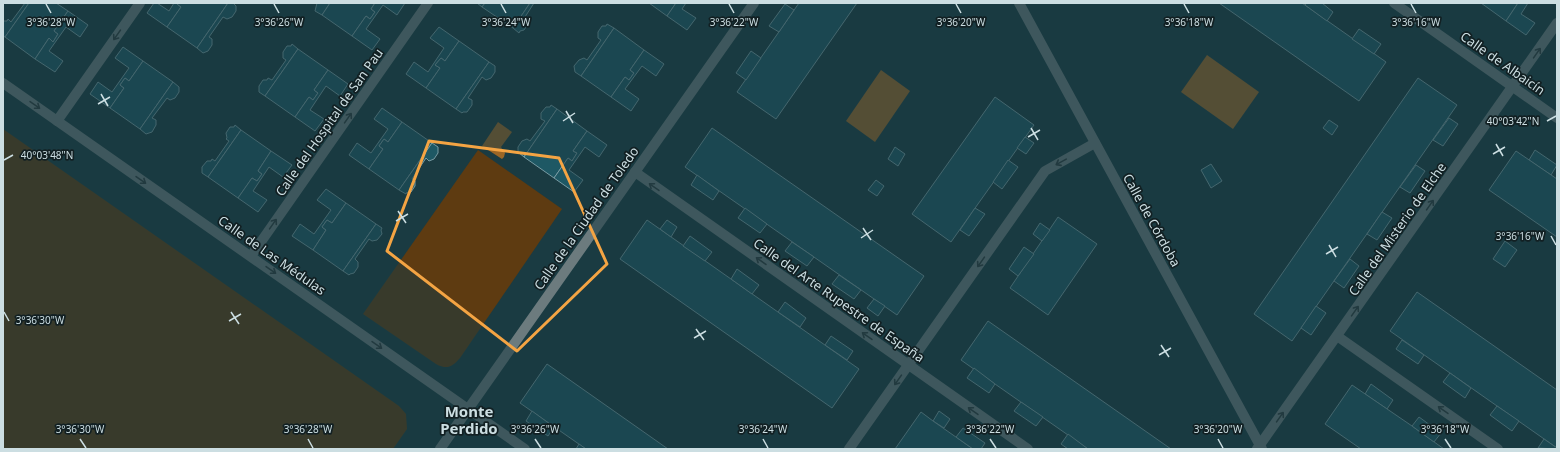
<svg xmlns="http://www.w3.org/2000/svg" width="1560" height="452" viewBox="0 0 1560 452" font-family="'Noto Sans',sans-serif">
<rect width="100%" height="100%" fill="#1a3b42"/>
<g fill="#5e3b11">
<path d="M3 129 399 406 406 414 407 429 393 449H3Z"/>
<path d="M478 150 562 209 460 358C452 367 447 370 436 364L363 314Z"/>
</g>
<g fill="#9b6626">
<path d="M1207 55 1259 92 1233 129 1181 92Z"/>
<path d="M881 70 910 91 875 142 846 121Z"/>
<path d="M498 122 512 132 501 147 505 153 504 157 502 159 482 146Z"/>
</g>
<g fill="#1e5864" stroke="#789ba3">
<path d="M25 3H29L5 37 3 36V21H7L8 19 11 22Z"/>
<path d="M29 3H56L68 11 54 31 58 34 53 42 49 38 35 59 5 37Z"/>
<path d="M154 3H157L169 11 174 3H177V4L181 7 167 27 147 13Z"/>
<path d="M177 3H228L197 48 167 27 181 7 177 4Z"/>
<path d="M228 3H233L236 6V11L232 17 227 19 223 17 209 37 212 39V45L208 51 203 53 197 48Z"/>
<path d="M317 3H330L322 15 315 11Z"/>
<path d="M330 3H375L371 9 375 12 370 19 366 16 352 36 322 15Z"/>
<path d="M375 3H405L397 15 383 5 366 29 380 39 372 50 352 36 366 16 370 19 375 12 371 9Z"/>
<path d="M477 3H485L482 7Z"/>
<path d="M485 3H530L513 28 482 7Z"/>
<path d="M530 3H534L525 17 528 19V24L524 30 520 31 519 33 513 28Z"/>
<path d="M649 3H676L667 16Z"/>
<path d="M676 3H686L682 9 696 18 687 30 667 16Z"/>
<path d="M799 3H857L776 119 737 92Z"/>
<path d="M1219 3H1302L1386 62 1359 101Z"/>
<path d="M1307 3H1322L1333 12 1327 21 1305 5Z"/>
<path d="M1481 3H1518L1506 21Z"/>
<path d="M1518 3H1528L1521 14 1535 23 1526 35 1506 21Z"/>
<path d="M785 4 794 10 779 32 769 26Z"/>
<path d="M68 11 88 25 80 37 66 27 49 51 63 61 55 72 35 59 49 38 53 42 58 34 54 31Z"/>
<path d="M607 24 614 28 581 76 575 72 574 66 579 60 584 58 587 60 601 40 598 38V32L602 26H606Z"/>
<path d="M439 27 459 41 445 61 441 58 435 65 440 68 426 88 406 74 414 62 428 72 444 48 430 38Z"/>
<path d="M614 28 644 50 630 70 634 73 629 80 625 77 611 97 581 76Z"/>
<path d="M1359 29 1381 44 1374 54 1352 39Z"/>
<path d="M459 41 489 62 456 109 426 88 440 68 435 65 441 58 445 61Z"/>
<path d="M292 44 298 49 265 96 259 92V86L263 80H267L268 78 272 80 286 60 283 58V52L287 46H291Z"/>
<path d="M123 47 143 61 129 81 125 78 120 85 124 88 110 108 90 94 98 82 112 92 129 68 115 58Z"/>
<path d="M298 49 328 70 314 90 318 93 313 100 309 97 295 117 265 96Z"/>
<path d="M644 50 664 64 656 76 642 66 625 89 639 99 631 111 611 97 625 77 629 80 634 73 630 70Z"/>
<path d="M751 51 761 58 746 80 736 73Z"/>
<path d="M143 61 173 82 140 129 110 108 124 88 120 85 125 78 129 81Z"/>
<path d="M489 62 495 66V72L491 78 486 80 482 77 468 98 472 100V105L467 112H463L462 113 456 109Z"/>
<path d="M328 70 348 84 340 96 326 86 310 110 324 119 315 131 295 117 309 97 313 100 318 93 314 90Z"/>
<path d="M1418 78 1457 105 1292 341 1254 314Z"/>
<path d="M173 82 179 87V92L175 98 170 100 167 98 152 118 156 120V125L152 132 146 134 140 129Z"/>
<path d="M995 97 1034 125 951 242 912 214Z"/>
<path d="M551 105 557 109 524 157 518 152V147L522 141 527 139 530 141 545 121 541 119V113L546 107H550Z"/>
<path d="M382 108 402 122 388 142 384 139 379 146 383 149 369 169 349 155 357 143 371 153 388 129 374 119Z"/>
<path d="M557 109 587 131 573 151 577 153 572 161 568 158 554 178 524 157Z"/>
<path d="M1449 118 1458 124 1443 146 1433 140Z"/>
<path d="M1329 120 1338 126 1332 135 1323 128Z"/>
<path d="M402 122 432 143 399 190 369 169 383 149 379 146 384 139 388 142Z"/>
<path d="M235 125 241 130 208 177 202 173V167L207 161H211L212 159 215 161 229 141 226 139 227 138 226 133 230 127H234Z"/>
<path d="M712 128 924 276 897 315 685 167Z"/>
<path d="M241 130 271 151 258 171 262 174 257 181 252 178 238 198 208 177Z"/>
<path d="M587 131 607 145 599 157 585 147 569 170 583 180 574 192 554 178 568 158 572 161 577 153 573 151Z"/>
<path d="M1025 137 1034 143 1026 154 1017 148Z"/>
<path d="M432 143 438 147V153L434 159 429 161 426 158 412 179 415 181V186L411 192 406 193V194L399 190Z"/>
<path d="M895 147 905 154 898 166 888 159Z"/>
<path d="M1535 150 1557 165 1551 175 1529 160Z"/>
<path d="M271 151 292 165 283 177 269 167 253 191 267 200 258 212 238 198 252 178 257 181 262 174 258 171Z"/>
<path d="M1516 151 1557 179V237L1489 190Z"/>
<path d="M1008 160 1018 167 1002 189 993 182Z"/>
<path d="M1211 164 1222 181 1211 188 1201 170Z"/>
<path d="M1416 165 1425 171 1410 193 1400 187Z"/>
<path d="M697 175 719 191 713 200 691 185Z"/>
<path d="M876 180 884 186 877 196 868 190Z"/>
<path d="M326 189 346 203 332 223 327 220 322 227 326 230 313 250 292 236 300 224 314 234 331 210 317 200Z"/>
<path d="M346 203 376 224 343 271 313 250 326 230 322 227 327 220 332 223Z"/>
<path d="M745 208 767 224 760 233 738 218Z"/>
<path d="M975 208 985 214 969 236 960 230Z"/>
<path d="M1382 212 1392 218 1377 240 1367 234Z"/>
<path d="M1058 217 1097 244 1048 315 1010 288Z"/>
<path d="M647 220 859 369 832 408 620 259Z"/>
<path d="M667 220 677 227 671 237 660 229Z"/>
<path d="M1040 223 1050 230 1042 241 1033 234Z"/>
<path d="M376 224 382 228 381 230 382 234 377 240 372 241 369 239 355 259 358 262V267L354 273 350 274 349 275 343 271Z"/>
<path d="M690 236 712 252 705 261 683 246Z"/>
<path d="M1505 241 1517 250 1505 267 1493 259Z"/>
<path d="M792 242 814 257 807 266 785 251Z"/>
<path d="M1024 247 1034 254 1018 276 1009 269Z"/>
<path d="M1350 259 1359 266 1344 288 1334 281Z"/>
<path d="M737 269 759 285 752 294 731 279Z"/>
<path d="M839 275 861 290 854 299 832 284Z"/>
<path d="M1417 292 1557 390V448L1390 331Z"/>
<path d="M874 299 885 306 878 316 867 308Z"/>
<path d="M785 302 806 318 800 327 778 312Z"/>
<path d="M1316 306 1326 313 1311 335 1301 328Z"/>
<path d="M988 321 1171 449H1088L995 384 961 360Z"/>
<path d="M831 336 853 351 847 360 825 345Z"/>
<path d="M1402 340 1424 355 1418 364 1396 349Z"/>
<path d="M547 364 668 449H586L520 403Z"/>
<path d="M974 368 995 384 989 393 967 378Z"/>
<path d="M1450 373 1471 388 1465 398 1443 382Z"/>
<path d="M1371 384 1393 400 1387 409 1365 394Z"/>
<path d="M1352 385 1412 426 1444 449H1361L1325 424Z"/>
<path d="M1021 402 1043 417 1036 426 1014 411Z"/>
<path d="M1497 406 1519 421 1512 431 1490 415Z"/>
<path d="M532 411 554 427 548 436 526 421Z"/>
<path d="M939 411 950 419 944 428 933 421Z"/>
<path d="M921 412 933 421 973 449H895Z"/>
<path d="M1419 417 1441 433 1434 442 1412 426Z"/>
<path d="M963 428 985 443 981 449H973L956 437Z"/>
<path d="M1068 434 1088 449H1068L1061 444Z"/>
<path d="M1544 439 1557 448V449L1538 448Z"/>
<path d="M579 444 586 449H576Z"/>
</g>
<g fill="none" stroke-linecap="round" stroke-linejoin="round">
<g stroke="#6c7b7e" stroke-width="10">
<path d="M1019 3 1262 449"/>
<path d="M1394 3 1557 118"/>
<path d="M3 83 525 449"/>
<path d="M57 121 140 3"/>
<path d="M635 172 1028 449"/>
<path d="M251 256 428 3"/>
<path d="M1337 336 1498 449"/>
<path d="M440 449 754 3"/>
<path d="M849 449 1045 171 1095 143"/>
<path d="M1257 449 1557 23"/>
</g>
</g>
<defs><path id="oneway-shaft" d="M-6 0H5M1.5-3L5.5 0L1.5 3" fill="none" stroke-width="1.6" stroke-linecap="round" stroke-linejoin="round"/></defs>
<g stroke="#2d3b3e">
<use href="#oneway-shaft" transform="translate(117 35) rotate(125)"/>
<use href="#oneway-shaft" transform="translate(1537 53) rotate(-55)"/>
<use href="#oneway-shaft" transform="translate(35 105) rotate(35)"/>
<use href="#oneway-shaft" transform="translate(348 118) rotate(-55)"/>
<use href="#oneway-shaft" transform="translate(1061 162) rotate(151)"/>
<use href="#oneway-shaft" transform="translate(141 180) rotate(35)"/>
<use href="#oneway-shaft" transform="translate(654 187) rotate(-145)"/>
<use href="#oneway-shaft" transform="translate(1430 205) rotate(-55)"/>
<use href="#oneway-shaft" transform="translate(273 224) rotate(-55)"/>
<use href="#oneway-shaft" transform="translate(761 261) rotate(-145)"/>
<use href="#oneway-shaft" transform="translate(981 262) rotate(125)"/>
<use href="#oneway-shaft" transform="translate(271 270) rotate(35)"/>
<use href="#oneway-shaft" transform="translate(1355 311) rotate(-55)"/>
<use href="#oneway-shaft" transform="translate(867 336) rotate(-145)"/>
<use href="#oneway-shaft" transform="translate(377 345) rotate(35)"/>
<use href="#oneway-shaft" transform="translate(898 380) rotate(125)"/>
<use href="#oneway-shaft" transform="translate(1443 410) rotate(-145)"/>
<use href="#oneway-shaft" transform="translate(973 411) rotate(-145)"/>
<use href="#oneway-shaft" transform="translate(1280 417) rotate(-55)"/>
</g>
<path d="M0 0H1560V452H0ZM429 141 559 158 607 264 517 351 387 251Z" fill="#1a3b42" fill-opacity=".55" fill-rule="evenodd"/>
<path fill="none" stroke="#f4a443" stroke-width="3" stroke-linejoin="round" d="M429 141 559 158 607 264 517 351 387 251Z"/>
<path fill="none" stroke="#ccdee2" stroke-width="1.5" d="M46 4 51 13M274 4 279 13M501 4 506 13M729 4 734 13M956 4 961 13M1184 4 1189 13M1411 4 1416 13M101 94 108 106M98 104 110 97M566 111 573 123M563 121 575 113M1547 121 1556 116M1031 128 1038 140M1028 137 1040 130M1496 144 1503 156M1493 154 1505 147M4 160 13 155M398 211 406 223M396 221 408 214M863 228 871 240M1551 236 1556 245M861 238 873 230M1329 245 1336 257M1326 254 1338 247M4 312 9 321M231 312 239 324M229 321 241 314M696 329 704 340M694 338 706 331M1161 345 1169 357M1159 355 1171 348M80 439 86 448M308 439 313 448M535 439 541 448M763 439 768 448M990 439 996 448M1218 439 1223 448M1445 439 1451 448"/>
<g text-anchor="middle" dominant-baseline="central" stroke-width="3.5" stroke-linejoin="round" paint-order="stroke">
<g font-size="13" fill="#ccdee2" stroke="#122023">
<text transform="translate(1503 63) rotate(35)">Calle de Albaicín</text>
<text transform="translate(329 122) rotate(-55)">Calle del Hospital de San Pau</text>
<text transform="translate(586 218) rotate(-55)">Calle de la Ciudad de Toledo</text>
<text transform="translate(1152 220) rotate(61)">Calle de Córdoba</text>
<text transform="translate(1397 229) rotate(-55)">Calle del Misterio de Elche</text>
<text transform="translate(272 255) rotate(35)">Calle de Las Médulas</text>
<text transform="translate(839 300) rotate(35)">Calle del Arte Rupestre de España</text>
</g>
<g font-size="15" font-weight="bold" fill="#ccdee2" stroke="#122023">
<text x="469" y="411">Monte<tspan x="469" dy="17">Perdido</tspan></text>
</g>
</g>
<g font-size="10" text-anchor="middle" fill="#ccdee2" stroke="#122023" stroke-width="3.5" stroke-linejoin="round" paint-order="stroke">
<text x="279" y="26">3°36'26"W</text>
<text x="506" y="26">3°36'24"W</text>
<text x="734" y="26">3°36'22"W</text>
<text x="961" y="26">3°36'20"W</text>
<text x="1189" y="26">3°36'18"W</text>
<text x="51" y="26">3°36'28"W</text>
<text x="1416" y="26">3°36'16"W</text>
<text x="1513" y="125">40°03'42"N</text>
<text x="47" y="159">40°03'48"N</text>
<text x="1520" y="240">3°36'16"W</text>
<text x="40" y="324">3°36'30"W</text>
<text x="80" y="433">3°36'30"W</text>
<text x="308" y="433">3°36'28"W</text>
<text x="535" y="433">3°36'26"W</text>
<text x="763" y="433">3°36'24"W</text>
<text x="990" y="433">3°36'22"W</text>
<text x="1218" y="433">3°36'20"W</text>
<text x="1445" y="433">3°36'18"W</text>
</g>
<rect width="1560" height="452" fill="none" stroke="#ccdee2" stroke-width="8"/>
</svg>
